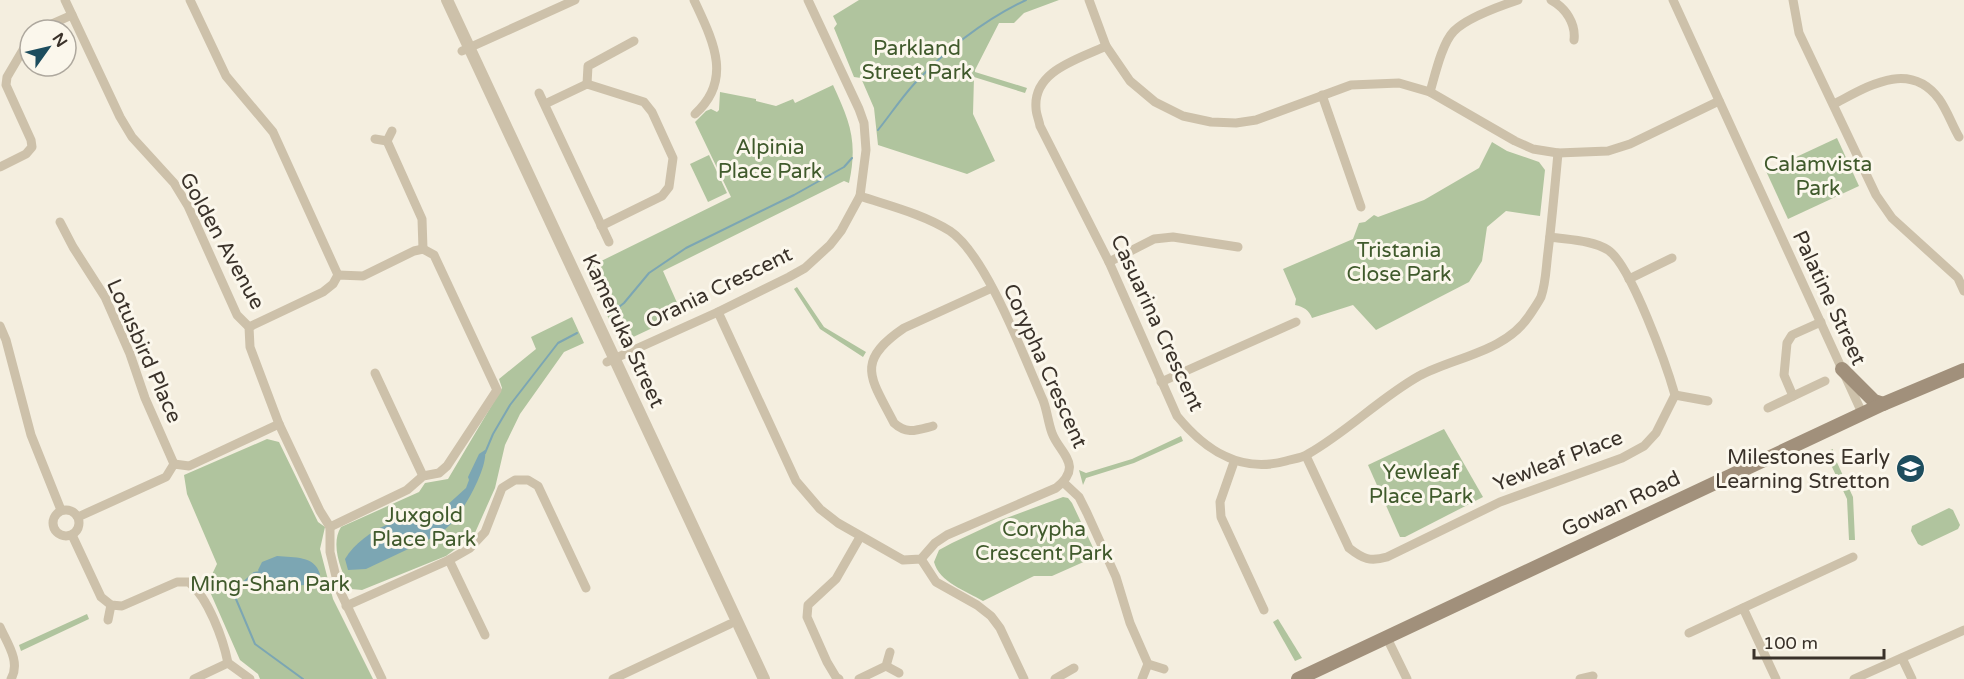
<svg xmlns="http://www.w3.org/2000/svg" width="1964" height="679" viewBox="0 0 1964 679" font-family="'Varela Round',sans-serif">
<rect width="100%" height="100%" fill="#f4eedf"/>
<g fill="#b0c49e">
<path d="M859 0H1059L1024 13 1014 23H999L975 70V72L1027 88 1025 93 974 77 973 114 995 161 967 174 878 145 874 108 861 78 854 77 834 28 837 24 833 16Z"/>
<path d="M833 85C850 122 858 141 849 183L844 181 663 271 682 314 629 339 623 340 618 338 585 269 731 197 695 122 706 111 711 109 717 112 719 110 720 92 756 99V101L776 106 793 99 795 103Z"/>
<path d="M1837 138 1859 186 1788 219 1766 171Z"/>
<path d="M1492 142 1507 151 1539 162 1545 170 1540 216 1506 211 1487 227 1482 261 1469 282 1376 330 1353 305 1312 318C1309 310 1304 307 1295 305L1296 299 1283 269 1353 239 1359 223 1365 222 1374 215 1378 217 1424 200 1479 168Z"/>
<path d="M709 155 727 193 708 202 690 164Z"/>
<path d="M797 287 824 327 866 352 863 357 820 329 794 289Z"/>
<path d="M572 317 584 343 564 352 520 414 505 445 495 488 474 535 446 556 362 590 351 589C341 573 330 544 341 527L419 492 425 483 448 479 502 388 499 379 536 349 531 337Z"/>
<path d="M1444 429 1483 497 1405 537H1400L1368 465Z"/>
<path d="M1181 436 1183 441 1134 463 1086 478 1083 485 1079 470 1086 473 1132 459Z"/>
<path d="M267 439 279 442 318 522 325 527 320 549 333 599 373 679H260L258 674 240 660 207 585 217 564 187 494 184 475Z"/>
<path d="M1833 449V454L1853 497 1855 540H1849L1847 499 1825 452Z"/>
<path d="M1063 497 1068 498 1072 503 1097 556 1052 576H1034L983 601C966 591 939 582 934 562L939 550 952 543 1001 520Z"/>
<path d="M1949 508 1953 510 1960 525 1958 529 1922 546 1918 544 1911 531 1912 526Z"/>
<path d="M87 614 89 619 21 651 19 645Z"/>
<path d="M1278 619 1302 658 1295 661 1273 622Z"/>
</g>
<g fill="#7ca6b3">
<path d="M485 450C488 467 466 506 455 519L445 507 466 488 469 480 468 477 479 454Z"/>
<path d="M442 511 452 523 440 534 366 569 348 570 345 559C364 528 408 513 442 511Z"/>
<path d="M277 556C295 558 314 555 320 574L316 584C297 586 269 589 258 570L262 562Z"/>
</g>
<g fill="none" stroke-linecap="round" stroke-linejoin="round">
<g stroke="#7ca6b3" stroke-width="2">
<path d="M878 130C890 115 902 97 915 83 947 49 984 20 1026 0"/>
<path d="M610 314 624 303 649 273 686 248 794 195 844 167 852 158"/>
<path d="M485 453 493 434 510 405 558 343 577 333"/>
<path d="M260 572 254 573 233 592 255 644 303 679"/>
</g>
<g stroke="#cdc1aa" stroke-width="9">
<path d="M65 0 120 117 132 137 174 183 188 206 237 315 249 327 250 347 279 424 320 511 330 527V552L339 589 382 679"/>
<path d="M190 0 226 76 273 132 338 275"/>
<path d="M694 0C712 39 734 79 695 114"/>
<path d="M1089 0 1106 46 1130 81 1155 102 1183 116 1211 122 1236 123 1256 120 1351 85 1399 83 1430 92 1515 141 1533 149 1558 153 1608 151 1630 144 1719 101"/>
<path d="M1551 0C1566 8 1576 24 1574 40"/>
<path d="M1673 0 1863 415"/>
<path d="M1793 0 1799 33 1876 195 1892 218 1958 278 1964 291"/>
<path d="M38 30 72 15"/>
<path d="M1106 46C1080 59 1033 70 1036 108 1036 114 1039 120 1040 126L1109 262 1177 416C1205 450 1240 474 1286 461 1293 459 1302 458 1308 454 1347 432 1380 398 1419 376 1455 357 1505 352 1529 316 1533 310 1538 303 1541 297 1546 283 1546 267 1548 252 1552 219 1555 186 1558 153"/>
<path d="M462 51 575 0"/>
<path d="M587 84 588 66 634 41"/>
<path d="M1430 92C1435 75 1442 43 1454 31 1467 18 1500 6 1518 0"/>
<path d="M539 93 609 242"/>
<path d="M1322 95 1361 207"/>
<path d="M545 104 587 84 644 102 652 112 673 158 669 187 662 196 601 226"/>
<path d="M1834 104C1867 87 1909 59 1939 99 1947 110 1952 125 1959 137"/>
<path d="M375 139 387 141 392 131"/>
<path d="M387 141 422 219 423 249"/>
<path d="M0 167 26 154 32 147 31 140 6 85 7 77 30 38"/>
<path d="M60 222 73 247 105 297 130 354 145 398 174 464"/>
<path d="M1109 262 1154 239 1173 237 1238 247"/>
<path d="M1629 279 1672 258"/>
<path d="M718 312 796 481 820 509 838 523 903 560 921 559 935 543 947 535 1056 488C1085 465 1059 453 1052 433 1048 422 1047 410 1043 400 1024 357 986 255 950 231 923 214 890 206 860 196"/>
<path d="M0 326 6 340 31 435 61 510"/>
<path d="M249 327 323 292 333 284 338 275 363 276 414 251 423 249 434 255 497 390 447 466 439 473 423 476 407 490 330 527"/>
<path d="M607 362 718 312 789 277 805 268 830 245 841 231 860 196 866 150 864 123 859 109 808 0"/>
<path d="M375 373 423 476"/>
<path d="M1161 382 1296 322"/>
<path d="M1675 395 1708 401"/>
<path d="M1793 396 1784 375 1787 343 1792 335 1821 322"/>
<path d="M1768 408 1825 381"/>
<path d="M933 426C917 430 907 435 894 423 871 378 854 362 904 328L992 288"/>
<path d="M1306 456 1349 548C1363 559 1370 562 1387 557L1500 502 1622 458 1644 446 1656 433 1675 395C1667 367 1631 265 1608 250 1592 240 1569 240 1550 237"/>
<path d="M1234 462 1220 502 1221 517 1264 610"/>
<path d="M1063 482 1079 497 1087 513 1116 577 1130 623 1148 664 1164 669"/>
<circle cx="66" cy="523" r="13"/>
<path d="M78 517 166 477 174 464 189 466 279 424"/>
<path d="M72 535 101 597 111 605 122 606 177 582H189C208 598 223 638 228 663L250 679"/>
<path d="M921 559 936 582 977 605 991 616 1000 628 1024 679"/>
<path d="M449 560 485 635"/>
<path d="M346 606 449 560 470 548 485 532 502 488 515 480H528L538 486 586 588"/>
<path d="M1743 608 1776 679"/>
<path d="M108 620 111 605"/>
<path d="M0 627C7 643 21 662 11 679"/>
<path d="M1689 633 1853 557"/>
<path d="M1387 638 1407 679"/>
<path d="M1902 658 1912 679"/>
<path d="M886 666 899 673"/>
<path d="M194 679 228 663"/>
<path d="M613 679 730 624"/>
<path d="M839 679 836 677 827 662 807 617 808 605 836 579 860 537"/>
<path d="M859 679 886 666 890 652"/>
<path d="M1055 679 1074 668"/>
<path d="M1142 679 1148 664"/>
<path d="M1580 679 1593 676"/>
<path d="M1854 679 1964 630"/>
</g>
<path stroke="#cdc1aa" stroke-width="12" d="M447 0 764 679"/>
<g stroke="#a1907b" stroke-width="14">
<path d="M1842 369 1874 401 1883 404"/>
<path d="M1298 679 1883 404 1964 370"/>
</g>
</g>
<defs>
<symbol id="school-disc" viewBox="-11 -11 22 22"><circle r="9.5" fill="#1d4d5e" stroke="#fbf7ec"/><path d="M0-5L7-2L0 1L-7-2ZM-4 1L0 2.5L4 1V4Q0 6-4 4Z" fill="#fff"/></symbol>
</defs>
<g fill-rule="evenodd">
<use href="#school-disc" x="1894" y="452" width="33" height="33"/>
</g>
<g text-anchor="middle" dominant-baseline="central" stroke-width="6" stroke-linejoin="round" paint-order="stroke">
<g font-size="21" fill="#405a2c" stroke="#fbf7ec">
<text x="917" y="48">Parkland<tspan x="917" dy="24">Street Park</tspan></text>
<text x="770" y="147">Alpinia<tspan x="770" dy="24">Place Park</tspan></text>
<text x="1818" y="164">Calamvista<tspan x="1818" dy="24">Park</tspan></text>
<text x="1399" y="250">Tristania<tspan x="1399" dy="24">Close Park</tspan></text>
<text x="1421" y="472">Yewleaf<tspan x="1421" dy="24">Place Park</tspan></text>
<text x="424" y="515">Juxgold<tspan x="424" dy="24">Place Park</tspan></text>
<text x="1044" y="529">Corypha<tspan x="1044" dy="24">Crescent Park</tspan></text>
<text x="270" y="584">Ming-Shan Park</text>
</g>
<g font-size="21" fill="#3a322a" stroke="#fbf7ec">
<text transform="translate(222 241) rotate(61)">Golden Avenue</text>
<text transform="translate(719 288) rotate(-26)">Orania Crescent</text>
<text transform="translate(1829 298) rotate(65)">Palatine Street</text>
<text transform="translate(1157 323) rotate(65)">Casuarina Crescent</text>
<text transform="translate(623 331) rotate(65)">Kameruka Street</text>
<text transform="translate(144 351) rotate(66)">Lotusbird Place</text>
<text transform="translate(1045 366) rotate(66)">Corypha Crescent</text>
<text transform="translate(1558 461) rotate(-21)">Yewleaf Place</text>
<text transform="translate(1621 504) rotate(-25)">Gowan Road</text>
</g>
<g font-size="21" fill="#3a322a" stroke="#fbf7ec" text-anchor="end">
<text x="1890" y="457">Milestones Early<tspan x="1890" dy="24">Learning Stretton</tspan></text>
</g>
</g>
<g transform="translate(48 48) rotate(56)"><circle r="28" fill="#fbf7ec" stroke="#aea89e" stroke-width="1.5"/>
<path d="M0-4.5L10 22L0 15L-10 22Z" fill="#1d4d5e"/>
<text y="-9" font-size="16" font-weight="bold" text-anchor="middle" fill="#3a322a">N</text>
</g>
<path d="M1754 649v9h130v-9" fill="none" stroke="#3a322a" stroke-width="3"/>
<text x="1763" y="649" font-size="18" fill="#3a322a" stroke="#fbf7ec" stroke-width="4.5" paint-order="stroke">100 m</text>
</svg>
